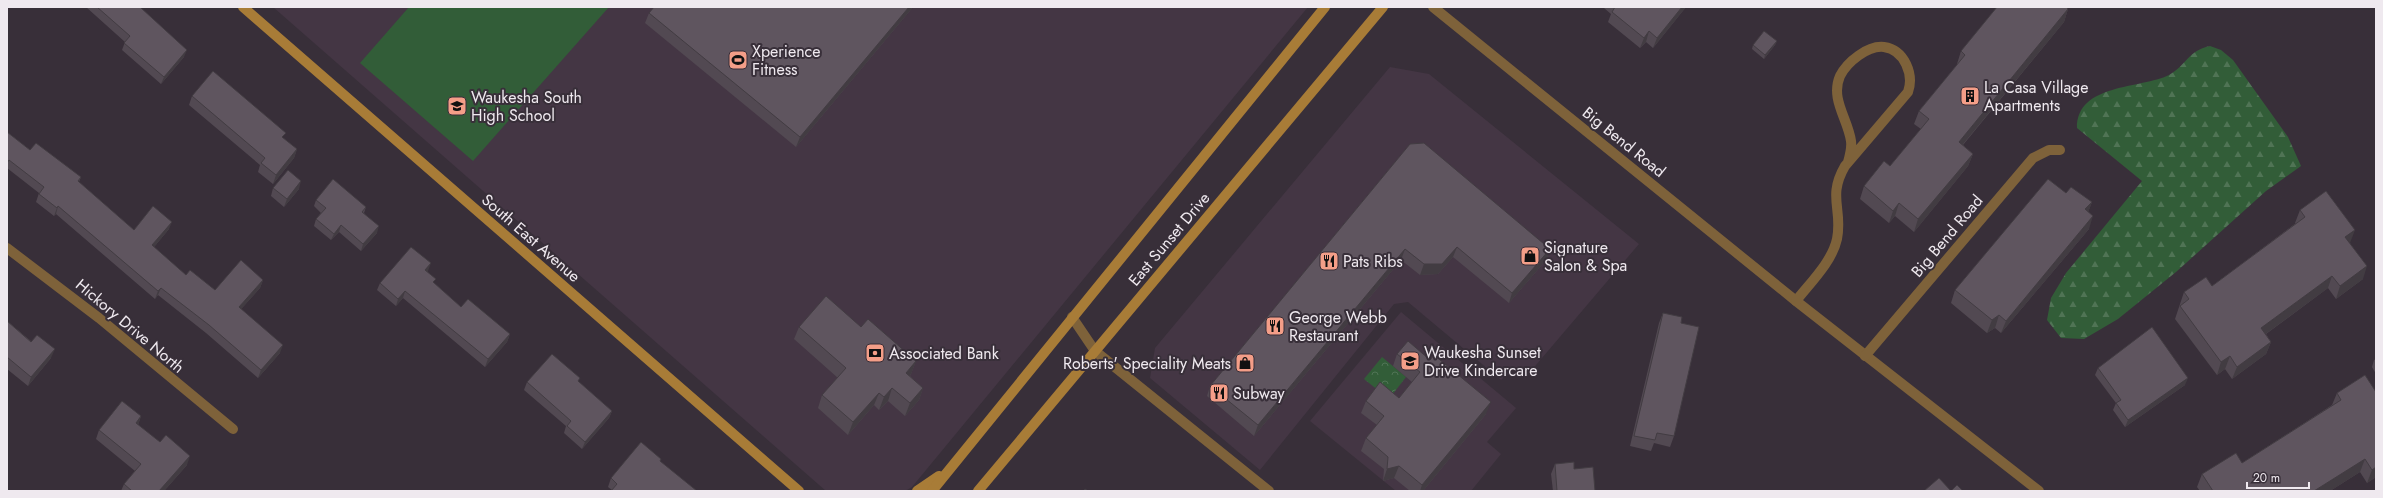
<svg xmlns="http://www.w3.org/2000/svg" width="2383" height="498" viewBox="0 0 2383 498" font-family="Jost,sans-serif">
<defs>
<pattern id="forest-firs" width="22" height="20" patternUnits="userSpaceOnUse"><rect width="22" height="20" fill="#325d38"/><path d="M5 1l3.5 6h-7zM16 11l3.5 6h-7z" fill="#507455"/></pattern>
<pattern id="park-crowns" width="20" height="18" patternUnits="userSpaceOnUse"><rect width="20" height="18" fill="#325d38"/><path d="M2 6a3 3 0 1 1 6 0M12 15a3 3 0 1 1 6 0" fill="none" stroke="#507455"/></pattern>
</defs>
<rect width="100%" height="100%" fill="#382f39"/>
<g fill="#443644">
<path d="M273 7H1308L912 487 905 491H826Z"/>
<path d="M1390 67 1429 74 1639 244 1525 378 1513 368 1501 380 1408 302 1394 304 1260 470 1150 378 1155 348Z"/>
<path d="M1401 312 1516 408 1487 442 1501 454 1471 491H1396L1310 421Z"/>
</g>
<path fill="#325d38" d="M409 7H609L473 161 360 63Z"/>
<path fill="url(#forest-firs)" d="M2210 46 2221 50 2233 60 2288 137 2301 166 2266 191 2176 272 2118 319 2084 339 2061 338 2047 320 2051 298 2066 273 2142 181 2077 128C2077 83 2141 89 2169 75 2187 65 2187 51 2210 46Z"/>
<path fill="url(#park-crowns)" d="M1382 357 1406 377 1389 399 1364 379Z"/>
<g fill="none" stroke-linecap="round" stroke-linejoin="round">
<g stroke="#7e623a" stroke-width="10">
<path d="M1433 7 1796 301 2039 491"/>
<path d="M7 248 99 318 233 429"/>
<path d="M1796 301C1810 283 1832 262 1837 239 1843 209 1827 197 1845 166L1908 92C1914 75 1905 50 1884 47 1868 45 1847 62 1840 76 1830 99 1848 119 1851 141 1852 148 1850 155 1848 162"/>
<path d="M1072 317 1095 351 1269 491"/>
<path d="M1865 356 2033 158 2049 150H2060"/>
</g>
<g stroke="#a87c37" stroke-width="10">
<path d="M243 7 799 491"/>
<path d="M917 491 939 476"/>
<path d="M932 491 1325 7"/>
<path d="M978 491 1383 7"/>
</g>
</g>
<g fill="#524952">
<path d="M86 7H140L184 57 161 84 122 50 125 42Z"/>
<path d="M913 7 796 147 645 23 649 13Z"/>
<path d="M1605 7H1686L1653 48 1646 42 1640 48 1608 22 1611 14 1604 8Z"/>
<path d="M2068 9 2064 22 1963 145 1973 154 1968 166 1914 232 1895 216 1889 223 1860 199 1864 186 1890 166 1921 129 1914 124 1919 111 1957 65V64L1961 51Z"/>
<path d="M1777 41 1775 45 1764 59 1752 49 1753 45Z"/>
<path d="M192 96 284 139 297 149 294 158 273 184 258 172 260 165 189 105Z"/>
<path d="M7 132 30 150 81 177 79 182 134 230 169 229 154 247 186 275 215 290 263 280 260 288 241 309 280 353 258 378 206 333 158 295 155 299 56 214 54 216 36 202 39 193 7 168Z"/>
<path d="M1410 144 1550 249 1547 259 1509 303 1453 257 1438 274 1420 275 1401 260 1254 436 1207 396 1210 386Z"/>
<path d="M273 188 299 189 284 207 271 196Z"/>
<path d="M2066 193 2092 202 2088 212 2089 229 2001 333 1995 328 1987 333 1951 303 1955 290Z"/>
<path d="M316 200 366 207 364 213 377 233 361 251 339 232 331 240 314 226 316 219 321 213 314 206Z"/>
<path d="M2300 210 2350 243 2363 279 2336 299 2328 288 2266 334 2271 342 2266 354 2232 379 2225 369 2217 375 2175 319 2184 292 2212 286 2296 223H2295Z"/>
<path d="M428 271 427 272 434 283 461 307 510 334 507 342 485 367 403 298 396 306 377 290 380 283Z"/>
<path d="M1663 313 1674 436 1670 447 1654 443 1651 451 1630 446 1659 323Z"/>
<path d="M7 321 51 358 28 386 7 369Z"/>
<path d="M799 327H861L916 361 911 374 910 376 923 388 919 400 905 416 888 401 879 410 874 405 848 435 818 408 822 395 838 378 794 339Z"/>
<path d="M1397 354 1486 414 1423 491H1410L1394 478 1383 481 1384 469 1361 451 1366 438 1377 425 1361 413 1366 401 1399 398 1412 382 1393 366Z"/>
<path d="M2376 359V374L2372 367 2374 360Z"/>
<path d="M2098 368 2185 385 2125 427 2113 410 2116 403 2095 375Z"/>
<path d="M2365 375 2376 477 2367 483 2360 472 2330 491H2200L2197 487 2202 474 2242 463 2332 405 2337 393Z"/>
<path d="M527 382H579L612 411 609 418 582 449 564 433 566 426 524 390Z"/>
<path d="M141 416 138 425 187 465 164 491H121L124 484 135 471 96 439 99 430Z"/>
<path d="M661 459 660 461 612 490 608 487 611 478Z"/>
<path d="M1555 464 1574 469 1595 491H1553L1551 474Z"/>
</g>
<g fill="#423c42">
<path d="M909 7H913L796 147 800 137Z"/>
<path d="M1682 7H1686L1653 48 1657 38Z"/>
<path d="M2068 9 2064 22 1954 155 1959 142Z"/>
<path d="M1649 31 1646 42 1640 48 1644 38Z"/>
<path d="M1777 41 1775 45 1764 59 1765 55Z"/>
<path d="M187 50 184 57 161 84 164 77Z"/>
<path d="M297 149 294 158 273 184 276 175Z"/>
<path d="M1973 154 1968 166 1914 232 1918 219Z"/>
<path d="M301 181 299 189 284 207 287 199Z"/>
<path d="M2092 202 2087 215 2085 209Z"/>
<path d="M1899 203 1895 216 1889 223 1893 211Z"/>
<path d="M58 206 56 214 54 216 57 208Z"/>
<path d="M2093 216 2089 229 2001 333 2006 321Z"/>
<path d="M172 222 169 229 149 253 152 245Z"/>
<path d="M341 225 339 232 331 240 334 234Z"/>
<path d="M379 226 377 233 361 251 363 244Z"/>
<path d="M2355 230 2350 243 2345 237Z"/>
<path d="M1457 247 1453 257 1438 274 1420 275 1424 264Z"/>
<path d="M1405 249 1401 260 1254 436 1258 425Z"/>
<path d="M1550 249 1547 259 1509 303 1512 293Z"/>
<path d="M431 263 428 271 423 277 425 270Z"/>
<path d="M2367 266 2363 279 2336 299 2340 286Z"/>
<path d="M2332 276 2328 288 2256 341 2261 328Z"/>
<path d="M263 280 260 288 236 315 239 307Z"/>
<path d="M161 288 158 295 155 299 158 291Z"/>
<path d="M405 291 403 298 396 306 398 299Z"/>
<path d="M1999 315 1995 328 1987 333 1992 320Z"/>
<path d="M510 334 507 342 485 367 488 359Z"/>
<path d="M2271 342 2266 354 2232 379 2237 367Z"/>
<path d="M283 345 280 353 258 378 261 370Z"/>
<path d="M55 349 51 358 28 386 31 377Z"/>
<path d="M2230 356 2225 369 2217 375 2221 362Z"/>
<path d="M916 361 911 374 902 385 906 373Z"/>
<path d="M2188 378 2185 385 2125 427 2128 420Z"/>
<path d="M892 388 888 401 879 410 884 397Z"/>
<path d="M923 388 919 400 905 416 910 403Z"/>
<path d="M879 393 874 405 848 435 853 422Z"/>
<path d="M1491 402 1486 414 1423 491H1420L1422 485Z"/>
<path d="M612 411 609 418 582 449 585 442Z"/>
<path d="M141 416 138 425 136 423Z"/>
<path d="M190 456 187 465 164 491H159Z"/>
<path d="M2365 459 2360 472 2330 491H2314Z"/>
<path d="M1399 466 1394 478 1383 481 1387 469Z"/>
<path d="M2376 467V477L2367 483 2372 470Z"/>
</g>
<g fill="#5f555f" stroke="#423c42">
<path d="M97 7H140L187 50 164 77 124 43 130 36Z"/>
<path d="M654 7H909L800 137 649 13Z"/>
<path d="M1615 7H1682L1657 38 1649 31 1644 38 1612 12Z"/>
<path d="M1997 7H2066L2068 9 1959 142 1973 154 1918 219 1899 203 1893 211 1864 186 1884 161 1890 166 1929 119 1919 111 1965 55 1961 51Z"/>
<path d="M1764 31 1777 41 1765 55 1753 45Z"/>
<path d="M213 71 286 133 282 137 297 149 276 175 261 163 265 158 192 96Z"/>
<path d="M7 132 30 150 36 143 81 177 78 181 134 230 153 206 172 222 152 245 186 275 190 270 215 290 241 260 263 280 239 307 283 345 261 370 209 325 161 288 158 291 58 206 57 208 39 194 44 187 9 160 7 163Z"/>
<path d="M1424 143 1550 249 1512 293 1457 247 1442 264H1424L1405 249 1258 425 1210 386 1410 144Z"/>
<path d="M288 170 301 181 287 199 273 188Z"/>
<path d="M333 179 366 207 362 212 379 226 363 244 341 225 334 234 316 219 326 208 316 200Z"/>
<path d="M2048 179 2066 193 2071 187 2092 202 2085 209 2093 216 2006 321 1999 315 1992 320 1955 290Z"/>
<path d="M2326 191 2355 230 2345 237 2367 266 2340 286 2332 276 2261 328 2271 342 2237 367 2230 356 2221 362 2180 306 2189 299 2184 292 2206 277 2212 286 2305 217 2300 210Z"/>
<path d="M411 247 431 263 425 270 436 279 433 282 461 307 468 299 510 334 488 359 405 291 398 299 380 283Z"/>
<path d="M826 296 861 327 868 319 916 361 906 373 923 388 910 403 892 388 884 397 879 393 853 422 822 395 846 368 799 327Z"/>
<path d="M1663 313 1682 317 1681 323 1699 327 1674 436 1657 433 1655 440 1634 436Z"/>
<path d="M7 321 31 342 37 335 55 349 31 377 7 357Z"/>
<path d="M2152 327 2188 378 2128 420 2116 403 2121 400 2098 368Z"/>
<path d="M1408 341 1430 360 1434 355 1491 402 1422 485 1399 466 1387 469 1388 457 1366 438 1384 416 1366 401 1380 382 1399 398 1420 372 1397 354Z"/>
<path d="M552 354 580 378 578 381 612 411 585 442 567 426 571 421 527 382Z"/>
<path d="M2365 375 2376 392V467L2372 470 2365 459 2314 491H2213L2202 474 2236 453 2242 463 2341 400 2337 393Z"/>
<path d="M122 401 141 416 136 423 160 442 166 435 190 456 159 491H132L124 484 141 464 99 430Z"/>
<path d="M641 442 661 459 660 461 697 491H611L617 484 611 478Z"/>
<path d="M1574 462V469L1593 467 1595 491H1557L1555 464Z"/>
<path d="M1939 478 1951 491 1957 485 1963 491H1924Z"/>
<path d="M1085 489 1088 491H1083Z"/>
</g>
<defs>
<symbol id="stadium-square" viewBox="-11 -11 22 22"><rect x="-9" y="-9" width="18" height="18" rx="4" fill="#f49e88" stroke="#382f39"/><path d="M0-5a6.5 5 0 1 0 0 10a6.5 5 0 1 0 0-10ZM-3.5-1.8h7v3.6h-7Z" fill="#111"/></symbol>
<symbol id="building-square" viewBox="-11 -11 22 22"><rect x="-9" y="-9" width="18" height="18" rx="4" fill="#f49e88" stroke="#382f39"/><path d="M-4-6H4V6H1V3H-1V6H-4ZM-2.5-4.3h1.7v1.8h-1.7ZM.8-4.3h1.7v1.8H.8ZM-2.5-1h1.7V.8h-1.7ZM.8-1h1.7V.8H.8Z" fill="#111"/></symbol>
<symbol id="school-square" viewBox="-11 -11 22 22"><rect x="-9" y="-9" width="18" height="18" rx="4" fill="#f49e88" stroke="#382f39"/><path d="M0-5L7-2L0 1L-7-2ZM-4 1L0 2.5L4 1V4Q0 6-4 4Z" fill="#111"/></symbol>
<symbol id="shop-square" viewBox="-11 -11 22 22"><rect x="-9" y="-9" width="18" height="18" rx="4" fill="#f49e88" stroke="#382f39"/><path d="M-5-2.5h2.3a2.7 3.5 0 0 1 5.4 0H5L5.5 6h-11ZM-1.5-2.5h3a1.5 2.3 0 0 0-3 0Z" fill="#111"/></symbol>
<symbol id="restaurant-square" viewBox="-11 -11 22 22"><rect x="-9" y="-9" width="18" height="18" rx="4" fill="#f49e88" stroke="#382f39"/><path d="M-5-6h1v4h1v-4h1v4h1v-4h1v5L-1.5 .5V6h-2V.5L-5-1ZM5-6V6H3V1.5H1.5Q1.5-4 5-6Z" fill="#111"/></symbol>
<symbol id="bank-square" viewBox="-11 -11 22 22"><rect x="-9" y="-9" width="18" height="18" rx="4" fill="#f49e88" stroke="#382f39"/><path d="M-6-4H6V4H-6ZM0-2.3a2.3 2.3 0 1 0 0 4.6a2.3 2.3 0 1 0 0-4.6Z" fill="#111"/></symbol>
</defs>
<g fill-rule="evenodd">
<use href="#stadium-square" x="727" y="49" width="22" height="22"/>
<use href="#building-square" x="1959" y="85" width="22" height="22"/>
<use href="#school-square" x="446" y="95" width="22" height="22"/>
<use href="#shop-square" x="1519" y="245" width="22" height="22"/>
<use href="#restaurant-square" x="1318" y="250" width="22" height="22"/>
<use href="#restaurant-square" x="1264" y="315" width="22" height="22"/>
<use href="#bank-square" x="864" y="342" width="22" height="22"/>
<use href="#school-square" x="1399" y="350" width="22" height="22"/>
<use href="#shop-square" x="1234" y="352" width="22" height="22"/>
<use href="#restaurant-square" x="1208" y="382" width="22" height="22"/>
</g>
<g text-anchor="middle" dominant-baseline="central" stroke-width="4" stroke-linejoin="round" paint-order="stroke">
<g font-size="16" fill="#efe9ef" stroke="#382f39" text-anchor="start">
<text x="752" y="51">Xperience<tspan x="752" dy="18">Fitness</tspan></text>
<text x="1984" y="87">La Casa Village<tspan x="1984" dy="18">Apartments</tspan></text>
<text x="471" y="97">Waukesha South<tspan x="471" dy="18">High School</tspan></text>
<text x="1544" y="247">Signature<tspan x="1544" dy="18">Salon &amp; Spa</tspan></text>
<text x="1343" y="261">Pats Ribs</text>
<text x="1289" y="317">George Webb<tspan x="1289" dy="18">Restaurant</tspan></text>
<text x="1424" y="352">Waukesha Sunset<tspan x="1424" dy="18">Drive Kindercare</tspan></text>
<text x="889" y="353">Associated Bank</text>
<text x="1231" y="363" text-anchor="end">Roberts' Speciality Meats</text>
<text x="1233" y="393">Subway</text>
</g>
<g font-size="16" fill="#efe9ef" stroke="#382f39">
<text transform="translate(1624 142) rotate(39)">Big Bend Road</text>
<text transform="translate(1947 236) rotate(-50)">Big Bend Road</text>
<text transform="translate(531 238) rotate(41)">South East Avenue</text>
<text transform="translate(1169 239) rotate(-50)">East Sunset Drive</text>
<text transform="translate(130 326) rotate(40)">Hickory Drive North</text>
</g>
</g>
<rect width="2383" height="498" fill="none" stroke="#efe9ef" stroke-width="16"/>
<path d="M2247 482v6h62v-6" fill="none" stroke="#efe9ef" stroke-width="2"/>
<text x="2253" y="482" font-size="12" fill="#efe9ef" stroke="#382f39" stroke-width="3" paint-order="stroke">20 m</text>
</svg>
